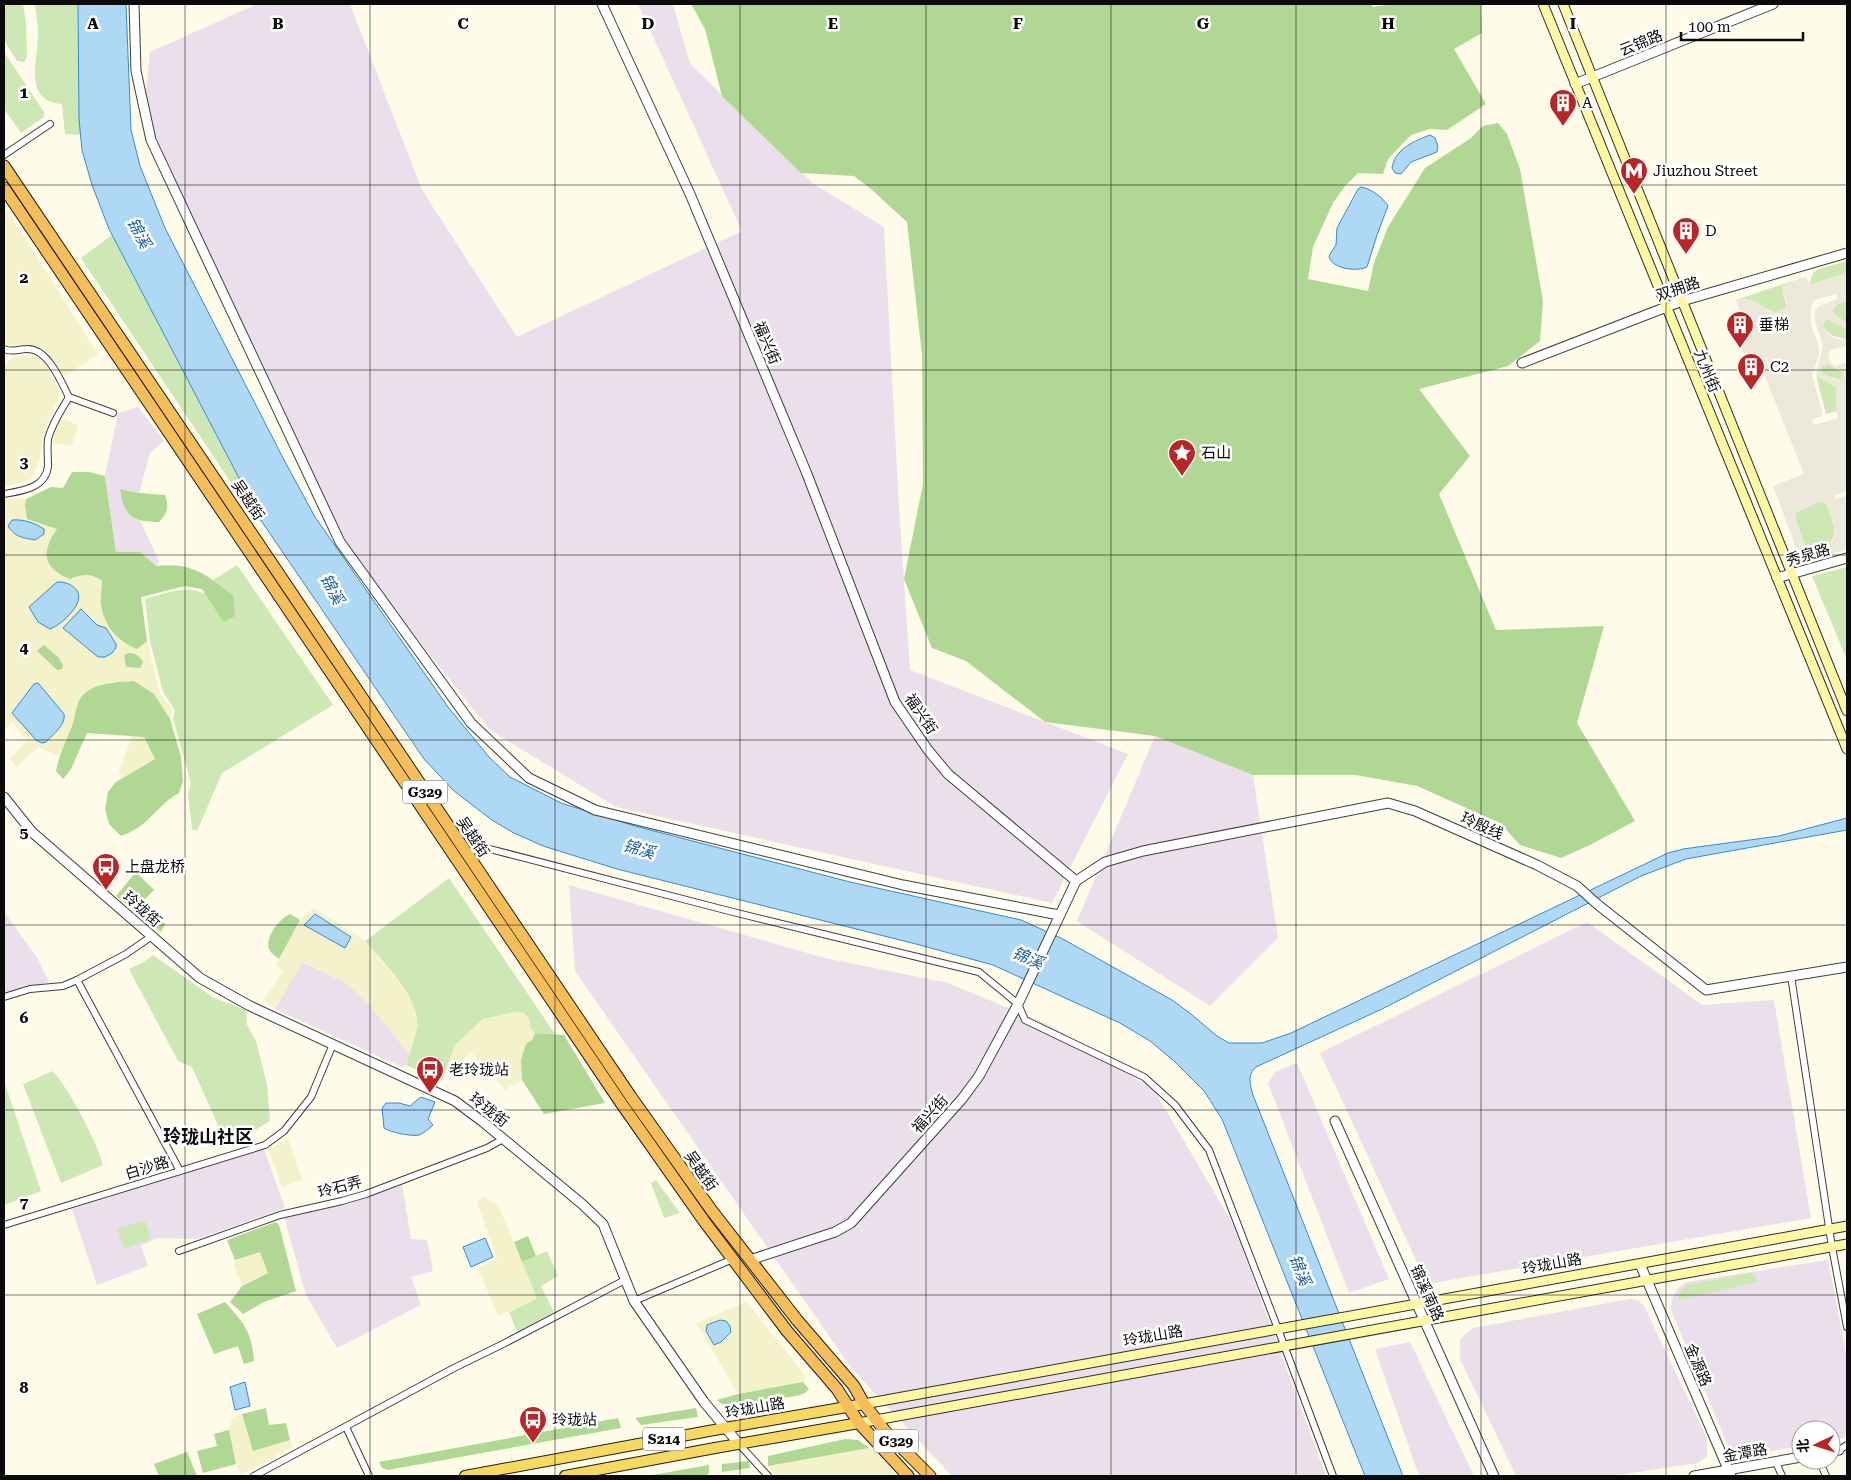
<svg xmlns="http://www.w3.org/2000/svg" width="1851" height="1480" viewBox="0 0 1851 1480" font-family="'Roboto Serif','Noto Sans SC',serif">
<rect width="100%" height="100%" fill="#fffbe9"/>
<g fill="#eadfea">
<path d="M257 4H350L422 190 517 337 742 231 638 4H673L690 64 814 184 884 227 899 507 910 670 1128 754 1052 903 616 807 490 730 332 532 144 110 150 52Z"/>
<path d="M138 407 164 441 150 453 139 493 120 489 134 519 140 520 159 562 156 566 140 552H116L105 476 118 413Z"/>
<path d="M1155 736 1253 775 1278 938 1210 1006 1077 921Z"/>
<path d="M569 885 825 958 948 983 1052 1026 1154 1090 1234 1226 1326 1476H952L852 1369 575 971Z"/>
<path d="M4 912 38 959 49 982 4 994Z"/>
<path d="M1587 922 1702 1005 1774 1000 1811 1218 1427 1284 1320 1053Z"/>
<path d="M302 962 345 982 368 1003 409 1054 406 1065 402 1067 275 1009Z"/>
<path d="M1297 1063 1389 1279 1349 1293 1268 1083 1275 1072Z"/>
<path d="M264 1149 285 1208 197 1239 157 1238 141 1246 148 1266 97 1285 72 1209Z"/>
<path d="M402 1184 411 1239 427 1240 433 1271 411 1277 421 1305 337 1348 306 1295 284 1217 350 1203Z"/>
<path d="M1828 1260 1847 1358V1434L1844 1438 1831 1441V1430H1801V1446L1743 1456 1731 1453 1671 1310 1672 1299 1678 1288 1687 1282Z"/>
<path d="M1630 1299 1638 1300 1644 1306 1707 1438V1456L1698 1463 1612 1476H1516L1460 1359V1339L1473 1328Z"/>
<path d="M1410 1342 1474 1476H1419L1375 1349Z"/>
</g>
<g fill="#f4f2cb">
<path d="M4 205 98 354 63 377 47 352 41 347 8 345 4 343Z"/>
<path d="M20 355 37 357 45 365 59 390V397L45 427 40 457 35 472 30 480 4 487V366L11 358Z"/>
<path d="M61 418 78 425 72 445 52 444 56 427Z"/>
<path d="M17 498 26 499 25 506 57 528 70 579 81 575H93L102 582 101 605 136 649 147 641 160 694 172 709 170 719 154 694 134 681 112 682 90 689 78 702 73 723 59 756 39 747 16 767 10 759 27 741 12 721 4 730V501Z"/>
<path d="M132 736 144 737 155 759 121 779 119 772Z"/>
<path d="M314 908 365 941 397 980 412 1002 417 1014V1027L409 1054 368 1003 345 982 303 962 275 1009 264 1000 283 971 276 965 300 920Z"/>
<path d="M515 1012 524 1013 530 1018V1027L535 1033 521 1060 522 1080 505 1090 471 1052 457 1065 449 1061 455 1045 483 1019Z"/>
<path d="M288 1139 302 1180 282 1187 268 1149Z"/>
<path d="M484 1197 498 1205 537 1298 498 1316 478 1268 497 1258 477 1202Z"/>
<path d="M260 1252 268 1273 242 1285 234 1266 235 1260Z"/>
<path d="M747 1302 806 1377 804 1382 738 1394 696 1323Z"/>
<path d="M242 1414 253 1451 290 1440 293 1447 241 1475 236 1464 229 1430 232 1418Z"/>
<path d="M869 1448 877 1453 898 1476H777L768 1466Z"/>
</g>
<g fill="#cde8b4">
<path d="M4 4H23L26 24 27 57 24 62 17 61 4 40Z"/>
<path d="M35 4H78L81 135 65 134 62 104C23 101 38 61 38 35 38 25 36 14 35 4Z"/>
<path d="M4 52 44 112V117L21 133 4 109Z"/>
<path d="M112 235 262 522 256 520 81 258Z"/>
<path d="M1847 261V273L1809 285 1813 273 1818 269Z"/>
<path d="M1786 283 1782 287C1782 295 1787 300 1786 308L1775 313 1745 299 1736 300Z"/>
<path d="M1842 302H1847V324L1832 312 1835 306Z"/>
<path d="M1828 319 1847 330V340C1834 335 1832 339 1823 326L1825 320Z"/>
<path d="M1828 364 1843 372 1844 375 1840 379 1828 377 1822 373 1821 367Z"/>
<path d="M1816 375 1836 387V411L1826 414Z"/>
<path d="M1821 501 1826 503C1832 518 1844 541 1821 546 1814 548 1811 548 1805 546L1795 517 1796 512Z"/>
<path d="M237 565 333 705 222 773 197 831 192 829 188 794 191 783 173 718 175 710 163 692 150 641 145 599C165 594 185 584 205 594L223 622 233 595 213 580Z"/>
<path d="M1847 567V660L1812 576Z"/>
<path d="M449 878 555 1034 535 1033 530 1027 529 1018 524 1013 515 1012 483 1019 455 1045 442 1081 406 1065C409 1053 415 1039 417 1027 421 999 382 961 365 941Z"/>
<path d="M153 955 214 998 246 1010 247 1025 256 1041 267 1085 270 1121 239 1140 222 1134 192 1067 178 1061 129 969 144 962Z"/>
<path d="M53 1071C71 1093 95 1138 103 1165L61 1183 23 1084Z"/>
<path d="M4 1081 41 1191 4 1205Z"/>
<path d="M656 1180 680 1213 664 1218 651 1183Z"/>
<path d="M145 1221 151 1239 124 1249 117 1228Z"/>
<path d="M547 1251 558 1276 541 1286 554 1312 517 1332 509 1312 537 1298 522 1262Z"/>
<path d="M1750 1273 1755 1275 1757 1282 1678 1300 1682 1289 1687 1285Z"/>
</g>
<g fill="#b0d894">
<path d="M691 4H1371L1373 7 1393 4H1481L1482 33 1454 49 1486 104 1447 130 1430 129 1411 135 1388 159 1383 174 1358 173 1345 186 1333 203 1313 247 1308 279 1368 291 1374 263 1388 227 1425 168 1471 138 1483 126 1498 123 1507 134 1520 169 1543 301 1540 341 1508 366 1419 389 1470 456 1439 494 1496 630 1604 626 1577 723 1635 821 1590 845 1561 858 1520 845 1500 823 1417 786 1356 775H1253L1155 736 1045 722 966 661 932 648 904 579 923 484 922 355 907 222 872 190 854 176 801 173 722 96 705 29Z"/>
<path d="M72 472H89L105 476 116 552H140L156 566C192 562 205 574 233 595L235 616 223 622 202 589 185 586 141 597 147 641 137 649C117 641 105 627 101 605 100 598 102 589 102 581 91 573 83 574 70 579 57 574 42 564 48 547 49 540 54 534 57 529L27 519 25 506 26 499 51 487 63 488Z"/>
<path d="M120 489 139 493 165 495C169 506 168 513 159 522 132 522 124 516 120 489Z"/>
<path d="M44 645 59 658 63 665 62 669 57 670 37 651Z"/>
<path d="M129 653C136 653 139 656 143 662L140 668 126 667 124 655Z"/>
<path d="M134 681 154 694 170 719 181 757 183 781 179 793C162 802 152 819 136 829 131 832 126 834 121 836L109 824 105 809 108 792 116 782 155 759 144 737 87 733 71 769 63 779 56 771C59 755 66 741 72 726 75 719 75 711 78 703 86 683 115 682 134 681Z"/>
<path d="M136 872 154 890 142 902 165 924 161 932 116 896Z"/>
<path d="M290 914 300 920 279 959C277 957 272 954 270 951 263 939 279 919 290 914Z"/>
<path d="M535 1033 564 1035 605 1103 544 1114 522 1080 521 1060 526 1044 532 1040Z"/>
<path d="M276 1222 279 1225 296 1291 264 1302 243 1314 230 1302 242 1286 268 1273 260 1252 235 1260 227 1240Z"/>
<path d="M528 1236 536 1256 522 1262 514 1242Z"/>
<path d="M225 1302C244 1323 252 1332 254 1361L244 1364 238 1346 214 1354 197 1314Z"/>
<path d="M803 1382 809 1389 805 1393 796 1396 726 1407 717 1400 738 1394Z"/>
<path d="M266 1408 269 1425 286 1423 290 1440 253 1451 242 1414Z"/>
<path d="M696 1408 698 1417 641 1425 635 1418Z"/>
<path d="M618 1418 621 1428 388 1470 382 1468 379 1462Z"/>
<path d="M229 1430 236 1464 203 1473 197 1451 217 1446 214 1434Z"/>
<path d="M845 1439 858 1440 869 1448 768 1466V1456Z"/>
<path d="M187 1452 197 1476H159L154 1464Z"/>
<path d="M749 1461 750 1468 722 1472V1464Z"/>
<path d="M709 1465V1473L706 1476H647Z"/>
</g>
<path fill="#ede9da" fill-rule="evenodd" d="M1847 273V302H1842L1835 306 1832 312 1847 324V330L1828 319 1825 320 1823 326 1829 335 1836 339 1847 340V346L1831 350 1828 354 1831 363 1835 366 1847 362V491L1834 495 1836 499 1847 496V549L1810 561 1800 559 1773 486 1804 474 1760 364 1748 360 1743 352 1740 344 1744 325 1736 300 1745 299 1756 301 1768 311 1775 313 1786 308 1787 302 1782 292V286L1786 283 1806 277 1810 285ZM1837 294V299L1819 306 1815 311 1814 318 1823 345 1816 375 1836 387V411L1838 418 1814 425 1812 420 1823 415 1812 375 1819 355V348L1811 323V308L1814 300ZM1828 364 1843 372 1844 375 1840 379H1834L1822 373 1821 367ZM1821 501 1826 503 1836 532 1834 539 1826 545 1812 548 1805 545 1795 517 1796 512Z"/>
<g fill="#afd8f5" stroke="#378acb">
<path d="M78 4H126L131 130 140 166 165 228 282 456 315 517 448 707 489 757 510 777 561 803 635 826 850 882 1021 920 1061 938 1172 1000 1191 1014 1217 1036 1229 1043H1262L1291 1033 1668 853 1683 849 1779 836 1847 818V830L1686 859 1641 876 1382 1009 1256 1067C1247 1075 1250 1084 1253 1095L1403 1476H1365L1222 1119 1204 1091 1174 1061 1150 1041 1120 1023 993 965 916 944 617 869 543 846 512 832 492 820 454 791 424 759 262 522 109 229 92 185 82 150 79 119Z"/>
<path d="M1430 135 1435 138 1438 146 1437 152 1411 162 1401 174 1395 173 1392 168C1395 149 1414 141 1430 135Z"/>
<path d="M1361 187C1370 188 1384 198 1388 206L1377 235 1367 267C1357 272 1331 269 1329 256L1336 245 1337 228 1358 189Z"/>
<path d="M12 520C23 519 35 523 44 529V534L35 540C24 538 14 537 8 526Z"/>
<path d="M57 582C69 581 84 590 77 604 72 614 60 625 50 629L38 622 29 607Z"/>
<path d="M81 609 97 625 106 628 116 644V648L112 653 105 657H98L63 628Z"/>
<path d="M38 683 64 714C66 725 53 734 46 742L42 743 36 740 12 713 34 684Z"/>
<path d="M315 914 351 937 345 948 304 925Z"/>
<path d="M421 1097 435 1102 428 1119 433 1125C429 1129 424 1133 419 1135 414 1137 388 1132 384 1128L382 1108 386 1103H399L410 1106Z"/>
<path d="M485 1238 493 1257 471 1267 463 1247Z"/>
<path d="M720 1320 726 1321 730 1326 731 1332 721 1342 714 1345 706 1331 707 1325Z"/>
<path d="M245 1382 250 1406 235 1410 230 1387Z"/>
</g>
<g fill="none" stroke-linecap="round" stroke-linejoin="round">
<defs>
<g id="minor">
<path d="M4 155 50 124"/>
<path d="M4 349C12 353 18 349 27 349 48 348 61 382 69 397L113 413"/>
<path d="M4 494C22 491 46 488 48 466 48 457 47 447 48 439 52 423 61 411 69 397"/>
<path d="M466 854 482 847 733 912 979 972 1018 1004 1025 1020 1144 1077 1175 1105 1209 1150 1278 1329 1333 1476"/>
<path d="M1791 976 1832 1247 1847 1327"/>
<path d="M77 980 180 1171"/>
<path d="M4 997 30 989 63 986 77 980 126 954 152 936"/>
<path d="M4 1225 265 1145 284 1131 311 1097 333 1044"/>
<path d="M179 1251 280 1215 342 1201 366 1194 487 1148 503 1139"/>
<path d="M634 1301 733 1259"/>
<path d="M346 1427 369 1476"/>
<path d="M739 1444 768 1476"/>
<path d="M1839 1450 1847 1445"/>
<path d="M1819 1460 1826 1476"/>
<path d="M1776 1462 1782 1476"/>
<path d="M254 1476 454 1368 503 1344 625 1280"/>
</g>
<g id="tertiary">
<path d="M134 4 136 71 151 140 340 542 471 723 529 778 595 810 903 885 1059 915"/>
<path d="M602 4 690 194 807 474 895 702 928 750 948 774 1076 881 1018 1004 979 1076 962 1099 851 1223 835 1232 750 1260"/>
<path d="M1575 84 1773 4"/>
<path d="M1522 363 1682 301 1847 253"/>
<path d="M1777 578 1847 558"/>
<path d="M4 797 32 832 200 978 250 1006 455 1101 483 1122 582 1204 603 1224 634 1301 704 1402 739 1444"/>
<path d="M1076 881 1105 862 1143 851 1388 803 1415 811 1537 865 1577 886 1597 904 1706 990 1847 967"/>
<path d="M1335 1121 1494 1476"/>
<path d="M1640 1264 1731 1476"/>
<path d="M1831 1451 1839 1450"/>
<path d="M1694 1476 1801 1457"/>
</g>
<g id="secondary">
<path d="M1543 4 1847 749"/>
<path d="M1563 4 1847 711"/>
<path d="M864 1404 1847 1226"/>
<path d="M859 1423 1847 1244"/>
</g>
<g id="primary">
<path d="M465 1476 725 1428 864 1404"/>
<path d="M565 1476 715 1448 859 1423"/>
</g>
<g id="trunk">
<path d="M4 166 631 1097 712 1211 797 1320 854 1386 864 1404 885 1431 930 1476"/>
<path d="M4 188 621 1103 704 1221 787 1331 837 1389 859 1423 908 1476"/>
</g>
</defs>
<use href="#minor" stroke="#3e3e3e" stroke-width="8"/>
<use href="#tertiary" stroke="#3e3e3e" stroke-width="11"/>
<use href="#secondary" stroke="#2d2d2d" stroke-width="11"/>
<use href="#primary" stroke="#1c1c1c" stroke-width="12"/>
<use href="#trunk" stroke="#1c1c1c" stroke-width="13"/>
<use href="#minor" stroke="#fff" stroke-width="6"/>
<use href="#tertiary" stroke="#fff" stroke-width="9"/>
<use href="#secondary" stroke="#fef8a5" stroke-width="9"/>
<use href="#primary" stroke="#f7d961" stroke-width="10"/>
<use href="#trunk" stroke="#f5be5a" stroke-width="11"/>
</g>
<path fill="none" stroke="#0b0b0b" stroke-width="1" stroke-opacity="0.55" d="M185 4V1476M370 4V1476M555 4V1476M740 4V1476M926 4V1476M1111 4V1476M1296 4V1476M1481 4V1476M1666 4V1476M4 185H1847M4 370H1847M4 555H1847M4 740H1847M4 925H1847M4 1110H1847M4 1295H1847"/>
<defs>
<symbol id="building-pin" viewBox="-11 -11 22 30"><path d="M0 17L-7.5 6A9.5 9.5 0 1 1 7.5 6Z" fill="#b92627" stroke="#fff"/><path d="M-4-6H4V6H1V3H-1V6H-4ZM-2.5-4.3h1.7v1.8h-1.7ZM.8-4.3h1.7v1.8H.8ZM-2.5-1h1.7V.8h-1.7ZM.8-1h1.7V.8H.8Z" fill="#fff"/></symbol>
<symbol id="metro-pin" viewBox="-11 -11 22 30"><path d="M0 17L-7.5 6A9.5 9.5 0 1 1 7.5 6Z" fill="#b92627" stroke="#fff"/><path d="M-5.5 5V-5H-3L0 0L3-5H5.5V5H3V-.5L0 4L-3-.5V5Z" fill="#fff"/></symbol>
<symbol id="sight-pin" viewBox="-11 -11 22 30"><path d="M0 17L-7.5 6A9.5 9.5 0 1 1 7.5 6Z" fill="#b92627" stroke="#fff"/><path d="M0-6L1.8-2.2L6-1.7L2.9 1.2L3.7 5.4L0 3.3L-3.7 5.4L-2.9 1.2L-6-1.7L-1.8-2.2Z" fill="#fff"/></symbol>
<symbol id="bus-pin" viewBox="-11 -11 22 30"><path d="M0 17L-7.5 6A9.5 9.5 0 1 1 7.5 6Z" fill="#b92627" stroke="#fff"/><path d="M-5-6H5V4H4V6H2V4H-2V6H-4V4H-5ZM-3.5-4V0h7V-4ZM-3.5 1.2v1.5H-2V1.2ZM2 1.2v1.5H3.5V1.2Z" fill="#fff"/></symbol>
</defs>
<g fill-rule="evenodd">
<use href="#building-pin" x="1547" y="87" width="32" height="43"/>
<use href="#metro-pin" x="1618" y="155" width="32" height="43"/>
<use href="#building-pin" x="1670" y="215" width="32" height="43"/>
<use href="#building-pin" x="1724" y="309" width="32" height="43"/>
<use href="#building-pin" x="1735" y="351" width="32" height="43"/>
<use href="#sight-pin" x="1166" y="437" width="32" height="43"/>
<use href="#bus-pin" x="90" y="851" width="32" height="43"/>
<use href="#bus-pin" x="414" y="1054" width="32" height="43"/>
<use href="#bus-pin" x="517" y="1404" width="32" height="43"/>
</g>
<g text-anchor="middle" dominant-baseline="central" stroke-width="5" stroke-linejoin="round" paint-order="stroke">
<g fill="#fff" stroke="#545454" stroke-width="1">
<rect x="402.5" y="780.5" width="45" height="23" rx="4"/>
<rect x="643" y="1427.5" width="42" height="23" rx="4"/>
<rect x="873.5" y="1429.5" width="45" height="23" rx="4"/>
</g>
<g font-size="14" font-weight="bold" fill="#0b0b0b">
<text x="425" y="792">G329</text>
<text x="664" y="1439">S214</text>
<text x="896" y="1441">G329</text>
</g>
<g font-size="15" fill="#0b0b0b" stroke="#fff">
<text transform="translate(1641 43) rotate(-22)">云锦路</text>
<text transform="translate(1678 289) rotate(-19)">双拥路</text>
<text transform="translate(767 343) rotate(67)">福兴街</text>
<text transform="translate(1707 371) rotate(68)">九州街</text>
<text transform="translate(248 500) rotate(56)">吴越街</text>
<text transform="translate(1808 555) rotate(-16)">秀泉路</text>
<text transform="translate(921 714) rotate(56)">福兴街</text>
<text transform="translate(1482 826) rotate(24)">玲殷线</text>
<text transform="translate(473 837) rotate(56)">吴越街</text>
<text transform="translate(142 909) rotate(41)">玲珑街</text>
<text transform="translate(489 1110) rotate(38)">玲珑街</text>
<text transform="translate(930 1114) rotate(-48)">福兴街</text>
<text transform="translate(147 1168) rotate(-17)">白沙路</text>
<text transform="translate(701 1171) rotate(55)">吴越街</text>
<text transform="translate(340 1187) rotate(-15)">玲石弄</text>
<text transform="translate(1552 1264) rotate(-10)">玲珑山路</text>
<text transform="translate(1427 1293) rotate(66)">锦溪南路</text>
<text transform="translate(1153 1336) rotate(-10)">玲珑山路</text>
<text transform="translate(1698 1365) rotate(67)">金源路</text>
<text transform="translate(755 1408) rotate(-10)">玲珑山路</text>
<text transform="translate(1745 1453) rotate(-10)">金潭路</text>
</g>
<g font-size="15" fill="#0b0b0b" stroke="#fff" text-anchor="start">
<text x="1582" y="103">A</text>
<text x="1653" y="171">Jiuzhou Street</text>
<text x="1705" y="231">D</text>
<text x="1759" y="325">垂梯</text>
<text x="1770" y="367">C2</text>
<text x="1201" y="453">石山</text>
<text x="125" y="867">上盘龙桥</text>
<text x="449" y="1070">老玲珑站</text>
<text x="552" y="1420">玲珑站</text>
</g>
<g font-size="16" font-style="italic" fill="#175c9a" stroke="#fff">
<text transform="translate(139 233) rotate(62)">锦溪</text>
<text transform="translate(332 589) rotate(62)">锦溪</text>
<text transform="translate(639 849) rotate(16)">锦溪</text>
<text transform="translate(1028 958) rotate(23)">锦溪</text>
<text transform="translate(1300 1270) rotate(68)">锦溪</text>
</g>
<g font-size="18" font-weight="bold" fill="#0b0b0b" stroke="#fff">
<text x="208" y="1136">玲珑山社区</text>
</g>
</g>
<g font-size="16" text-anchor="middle" font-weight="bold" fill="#0b0b0b" stroke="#fff" stroke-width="5" stroke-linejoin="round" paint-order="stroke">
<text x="93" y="29">A</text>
<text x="278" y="29">B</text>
<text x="463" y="29">C</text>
<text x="648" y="29">D</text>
<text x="833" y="29">E</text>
<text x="1018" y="29">F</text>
<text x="1203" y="29">G</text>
<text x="1388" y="29">H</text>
<text x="1573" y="29">I</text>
<text x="24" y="98">1</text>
<text x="24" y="283">2</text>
<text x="24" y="468">3</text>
<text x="24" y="653">4</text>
<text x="24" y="838">5</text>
<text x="24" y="1023">6</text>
<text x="24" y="1208">7</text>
<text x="24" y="1393">8</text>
</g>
<rect width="1851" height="1480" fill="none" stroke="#0b0b0b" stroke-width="10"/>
<g transform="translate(1816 1445) rotate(266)"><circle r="24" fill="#ffffff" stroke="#9d9d9d"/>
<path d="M0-4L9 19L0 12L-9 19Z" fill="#b92627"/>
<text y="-8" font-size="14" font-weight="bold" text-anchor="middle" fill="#0b0b0b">北</text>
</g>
<path d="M1681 32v8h122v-8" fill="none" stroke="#0b0b0b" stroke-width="2.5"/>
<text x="1688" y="32" font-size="15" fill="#0b0b0b" stroke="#ffffff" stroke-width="4" paint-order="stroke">100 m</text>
</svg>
